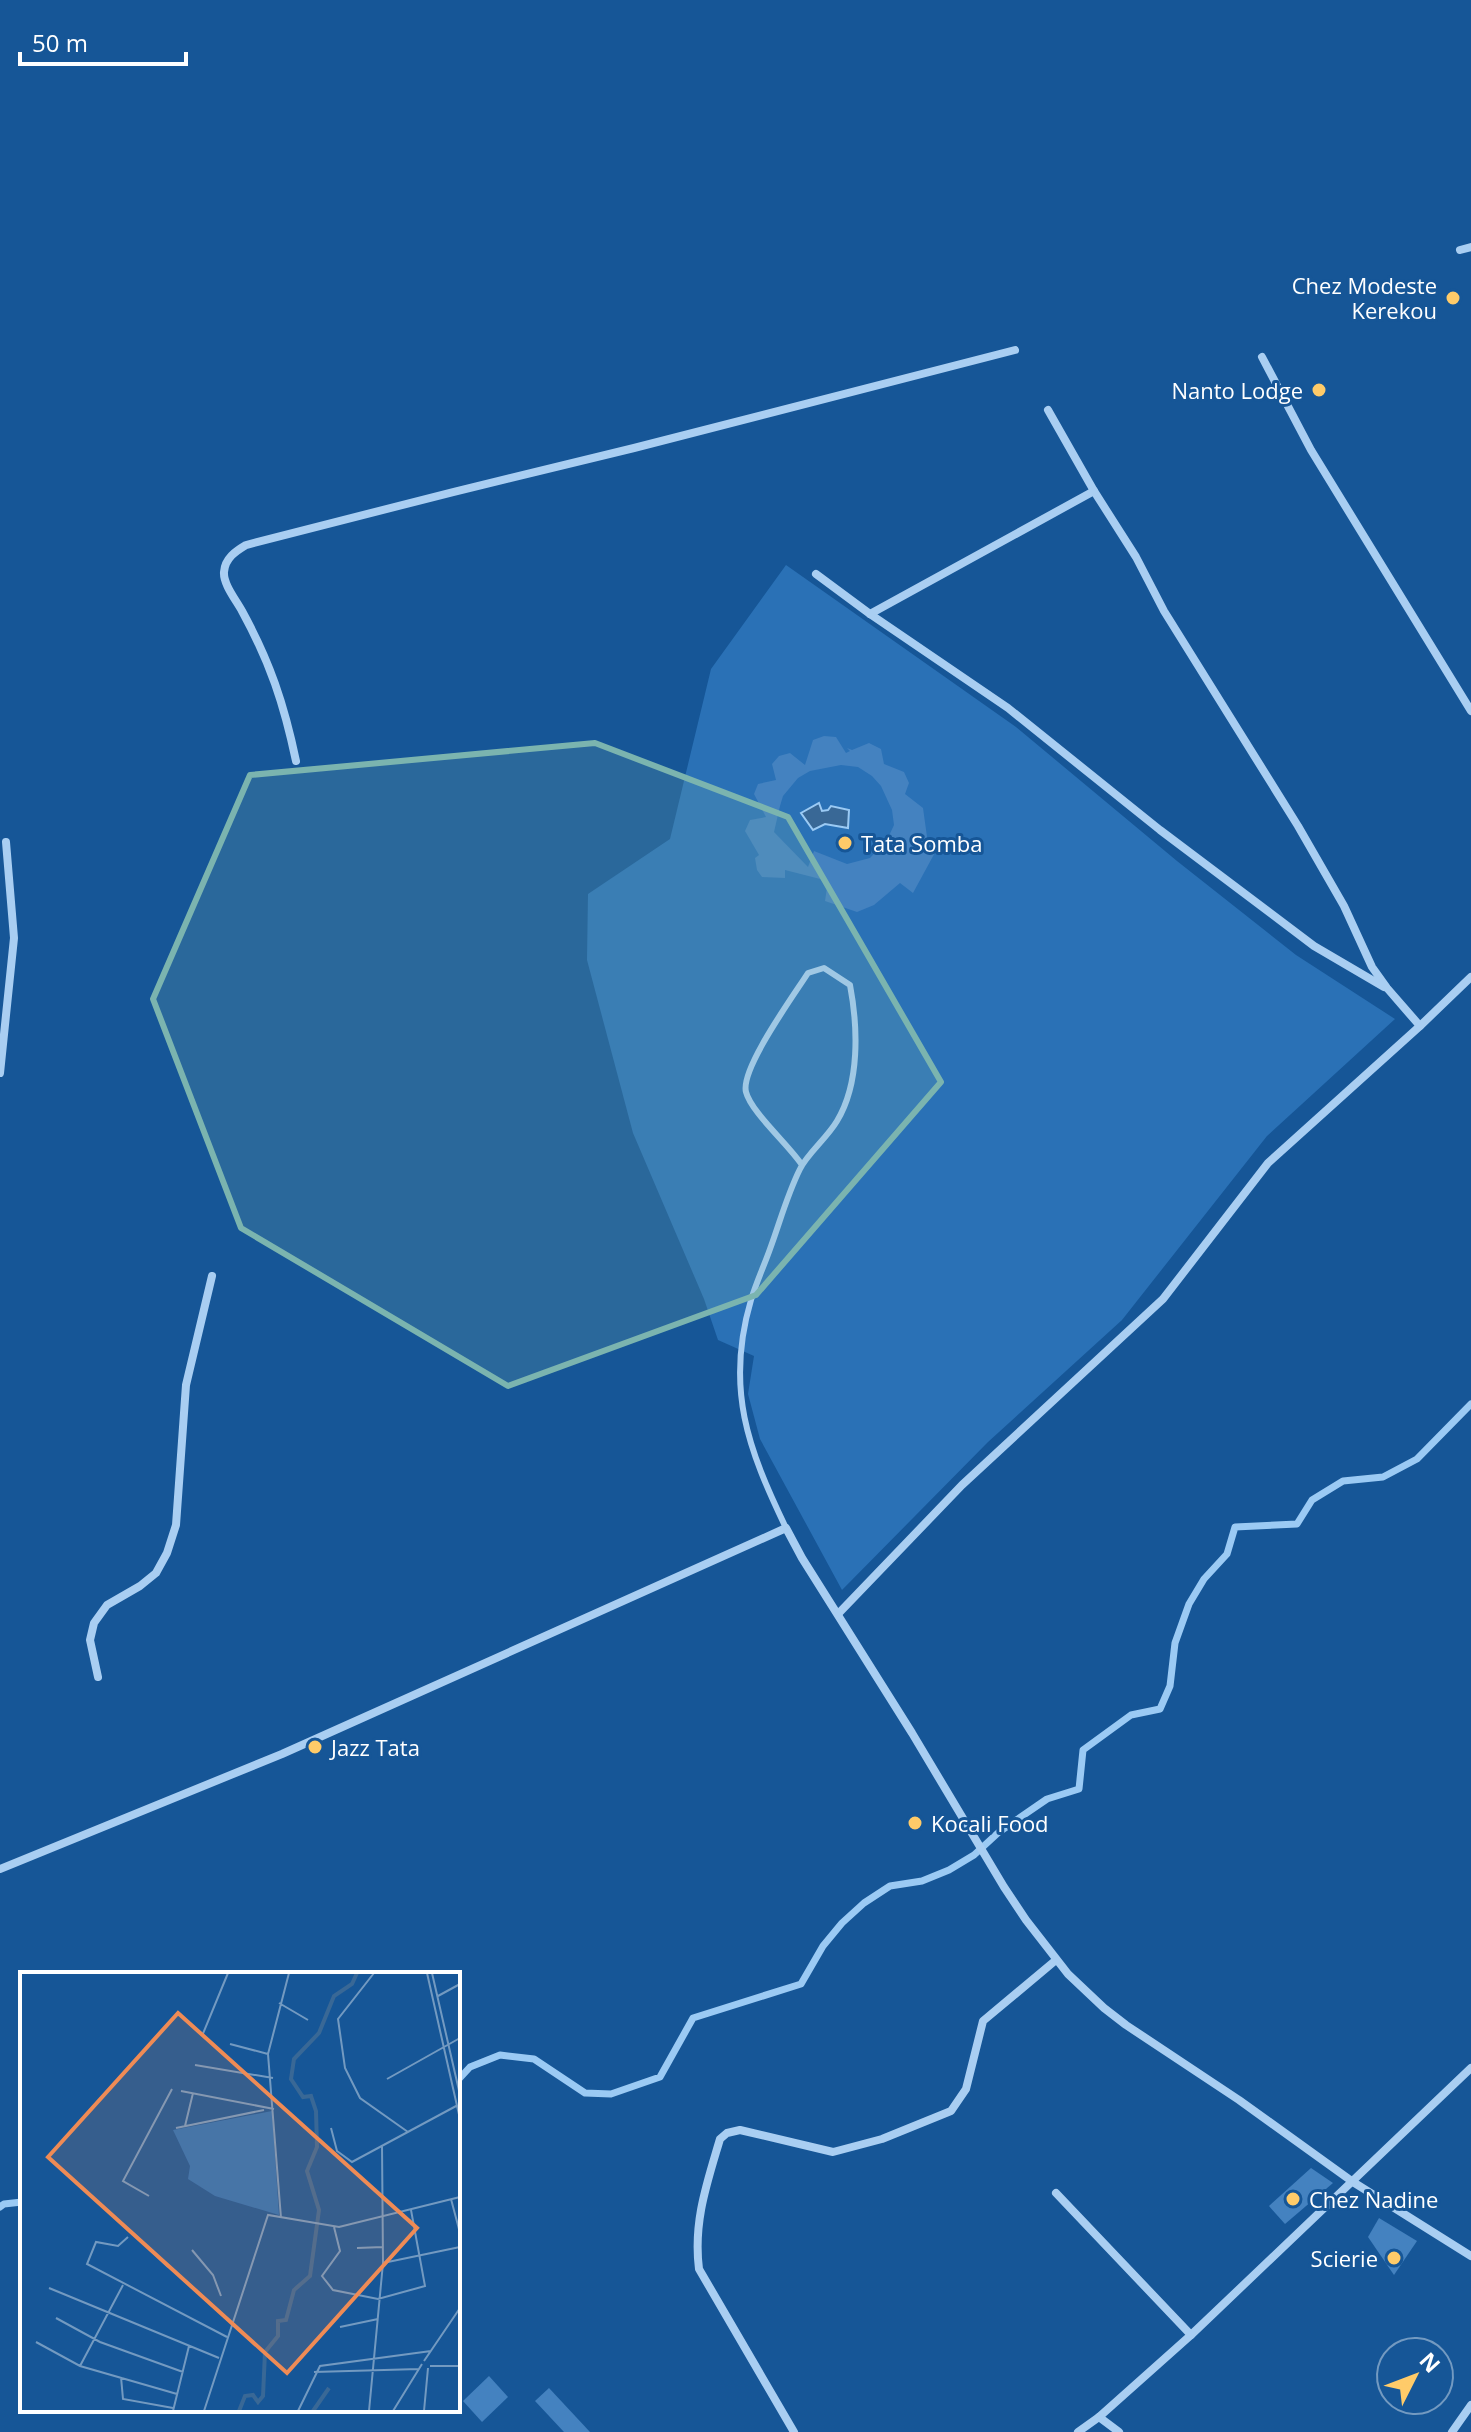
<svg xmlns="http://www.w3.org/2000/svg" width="1471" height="2432" viewBox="0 0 1471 2432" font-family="'Open Sans',sans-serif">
<rect width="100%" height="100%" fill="#165697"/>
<path fill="#2a71b6" d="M786 565 1016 727 1177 861 1296 955 1395 1019 1267 1136 1122 1320 988 1442 842 1590 760 1439 748 1394 754 1356 718 1340 704 1299 633 1133 587 960 588 894 670 839 711 669Z"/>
<path fill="#396896" stroke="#9bcaf4" stroke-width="2" d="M819 803 822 811 828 810 831 806 849 810 848 828 825 824 813 830 801 813Z"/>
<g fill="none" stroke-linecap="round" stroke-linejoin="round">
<g stroke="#9bcaf4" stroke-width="7">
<path d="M458 2080 470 2067 500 2055 534 2059 585 2093 611 2094 660 2077 693 2018 801 1984 823 1946 842 1923 864 1903 890 1886 922 1881 949 1870 974 1855 999 1832 1047 1799 1079 1789 1083 1750 1131 1715 1160 1709 1170 1686 1175 1643 1189 1604 1204 1579 1227 1554 1235 1527 1297 1524 1312 1500 1343 1481 1383 1477 1417 1459 1471 1404"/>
<path d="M0 2207 4 2204 22 2202"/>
</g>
</g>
<g fill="#4482c0" fill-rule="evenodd">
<path d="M824 736 836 737 846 753 850 751 847 748 852 750 869 743 881 749 884 764 904 772 909 783 905 794 923 808 928 844 938 847 913 893 900 883 874 905 857 912 825 901 828 881 785 870V878L762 877 757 870 755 858 759 855 745 831 750 820 766 817 754 794 758 784 776 780 772 764 779 756 790 753 805 765 813 740ZM841 765 858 767 872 776 881 786 892 810 894 825 887 840 870 858 847 864 814 851 808 867 774 832 780 806 783 796 798 778 810 771Z"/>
<path d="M1311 2168 1333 2183 1285 2224 1269 2206Z"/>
<path d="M1379 2218 1417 2241 1394 2275 1368 2237Z"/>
<path d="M489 2376 508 2397 482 2422 463 2401Z"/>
<path d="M549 2388 590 2432H564L535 2401Z"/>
</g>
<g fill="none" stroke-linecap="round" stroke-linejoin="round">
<path stroke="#a9cef2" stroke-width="6" d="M786 1528C748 1449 725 1388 751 1300 756 1283 764 1266 770 1249 780 1222 787 1195 800 1169 807 1154 827 1138 837 1121 860 1083 858 1027 850 985L824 968 808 973C794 995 740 1069 746 1092 751 1112 789 1145 802 1165"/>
<g stroke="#a9cef2" stroke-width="8">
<path d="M1460 250 1471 247"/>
<path d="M1262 357 1311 450 1471 711"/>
<path d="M1048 410 1094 491 1136 557 1164 611 1298 826 1344 906 1372 967 1387 988 1420 1026"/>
<path d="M816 574 870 614 1008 708 1160 830 1314 946 1384 987"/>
<path d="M870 614 1094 491"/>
<path d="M296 761C284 704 270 662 242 611 236 600 223 584 224 572 225 558 236 551 246 545L453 492 634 448 1015 350"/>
<path d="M0 1073 14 938 6 842"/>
<path d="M838 1614 962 1485 1163 1299 1268 1163 1420 1026 1471 977"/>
<path d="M98 1677 90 1640 94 1623 107 1605 140 1586 156 1573 167 1553 176 1525 186 1385 212 1276"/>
<path d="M0 1869 282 1754 786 1528 802 1558 912 1733 1004 1887 1026 1920 1068 1974 1104 2008 1126 2025 1239 2100 1353 2182 1471 2256"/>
<path d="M1056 2193 1191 2335"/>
<path d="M1099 2417 1119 2432"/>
<path d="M794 2432 699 2269C693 2222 707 2183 720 2139L727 2133 740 2130 833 2152 882 2139 951 2111 966 2089 983 2021 1056 1960"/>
<path d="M1078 2432 1099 2417 1191 2335 1471 2068"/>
<path d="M1452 2432 1471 2405"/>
</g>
</g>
<path fill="#7bb4af" fill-opacity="0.2" stroke="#7bb4af" stroke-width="6" stroke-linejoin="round" d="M595 743 788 817 941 1082 756 1295 508 1386 241 1228 153 999 250 775Z"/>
<g fill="#ffcb69" stroke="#165697" stroke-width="3">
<circle cx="1453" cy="298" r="8"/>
<circle cx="1319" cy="390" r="8"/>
<circle cx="845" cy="843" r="8"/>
<circle cx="315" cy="1747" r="8"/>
<circle cx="915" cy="1823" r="8"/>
<circle cx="1293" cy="2199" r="8"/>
<circle cx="1394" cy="2258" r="8"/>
</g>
<g text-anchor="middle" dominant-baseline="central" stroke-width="6" stroke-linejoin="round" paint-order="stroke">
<g font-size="22" fill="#fff" stroke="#165697" text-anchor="start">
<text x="1437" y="285" text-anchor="end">Chez Modeste<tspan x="1437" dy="25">Kerekou</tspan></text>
<text x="1303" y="390" text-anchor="end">Nanto Lodge</text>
<text x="861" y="843">Tata Somba</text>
<text x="331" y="1747">Jazz Tata</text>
<text x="931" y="1823">Kocali Food</text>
<text x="1309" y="2199">Chez Nadine</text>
<text x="1378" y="2258" text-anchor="end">Scierie</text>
</g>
</g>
<g transform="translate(20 1972)">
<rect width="440" height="440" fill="#165697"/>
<path d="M252 139 259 243 195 224 168 207 170 194 153 158Z" fill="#2a71b6"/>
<path fill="none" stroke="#396896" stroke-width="4" d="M219 439 225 424 233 423 238 430 243 424 245 380 258 364V349L266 348 274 318 290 304 299 238 287 199 297 175 296 139 291 124 283 125 271 107 274 87 299 61 314 24 332 12 337 1M293 439 309 416"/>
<path fill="none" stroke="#739ac1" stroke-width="2" d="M354 1 318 47 325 96 340 126 388 160M407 1 440 147M412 1 440 123M418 24 440 12M259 31 288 48M182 64 208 1M210 72 248 82M175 93 253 106M367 107 440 66M161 119 254 137M165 154 173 121M156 156 244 138M311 156 317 179 332 190 438 133M129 224 103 209 152 117M431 227 440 261M261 246 248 82 269 1M314 255 320 279 302 304 313 318 358 327 405 314 391 238M111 259 148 295M108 265 98 274 76 270 67 292 207 365M337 276 363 275M172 278 193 303 201 324M363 291 440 275M29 316 199 386M36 346 80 370 163 400M320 355 358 347M16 370 60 394 157 422M404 389 440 336M60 394 103 313M410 394H440M294 400 399 397M101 405 103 427 153 436M153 439 169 374M184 439 248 243 319 255 440 225M278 439 300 394 411 379M349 439 363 291 362 173M373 439 402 392M404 439 408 396"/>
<path fill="#ef8b55" fill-opacity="0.15" stroke="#ef8b55" stroke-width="4" d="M158 41 397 256 267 401 28 185Z"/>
<rect width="440" height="440" fill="none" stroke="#fff" stroke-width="4"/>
</g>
<g transform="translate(1415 2376) rotate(48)"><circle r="38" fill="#165697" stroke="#739ac1" stroke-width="2"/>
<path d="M0-6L14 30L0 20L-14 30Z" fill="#ffcb69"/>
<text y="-12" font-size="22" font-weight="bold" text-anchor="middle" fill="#ffffff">N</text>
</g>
<path d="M20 52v12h166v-12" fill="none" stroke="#ffffff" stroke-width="4"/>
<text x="32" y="52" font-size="24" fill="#ffffff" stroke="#165697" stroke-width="6" paint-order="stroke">50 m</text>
</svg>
